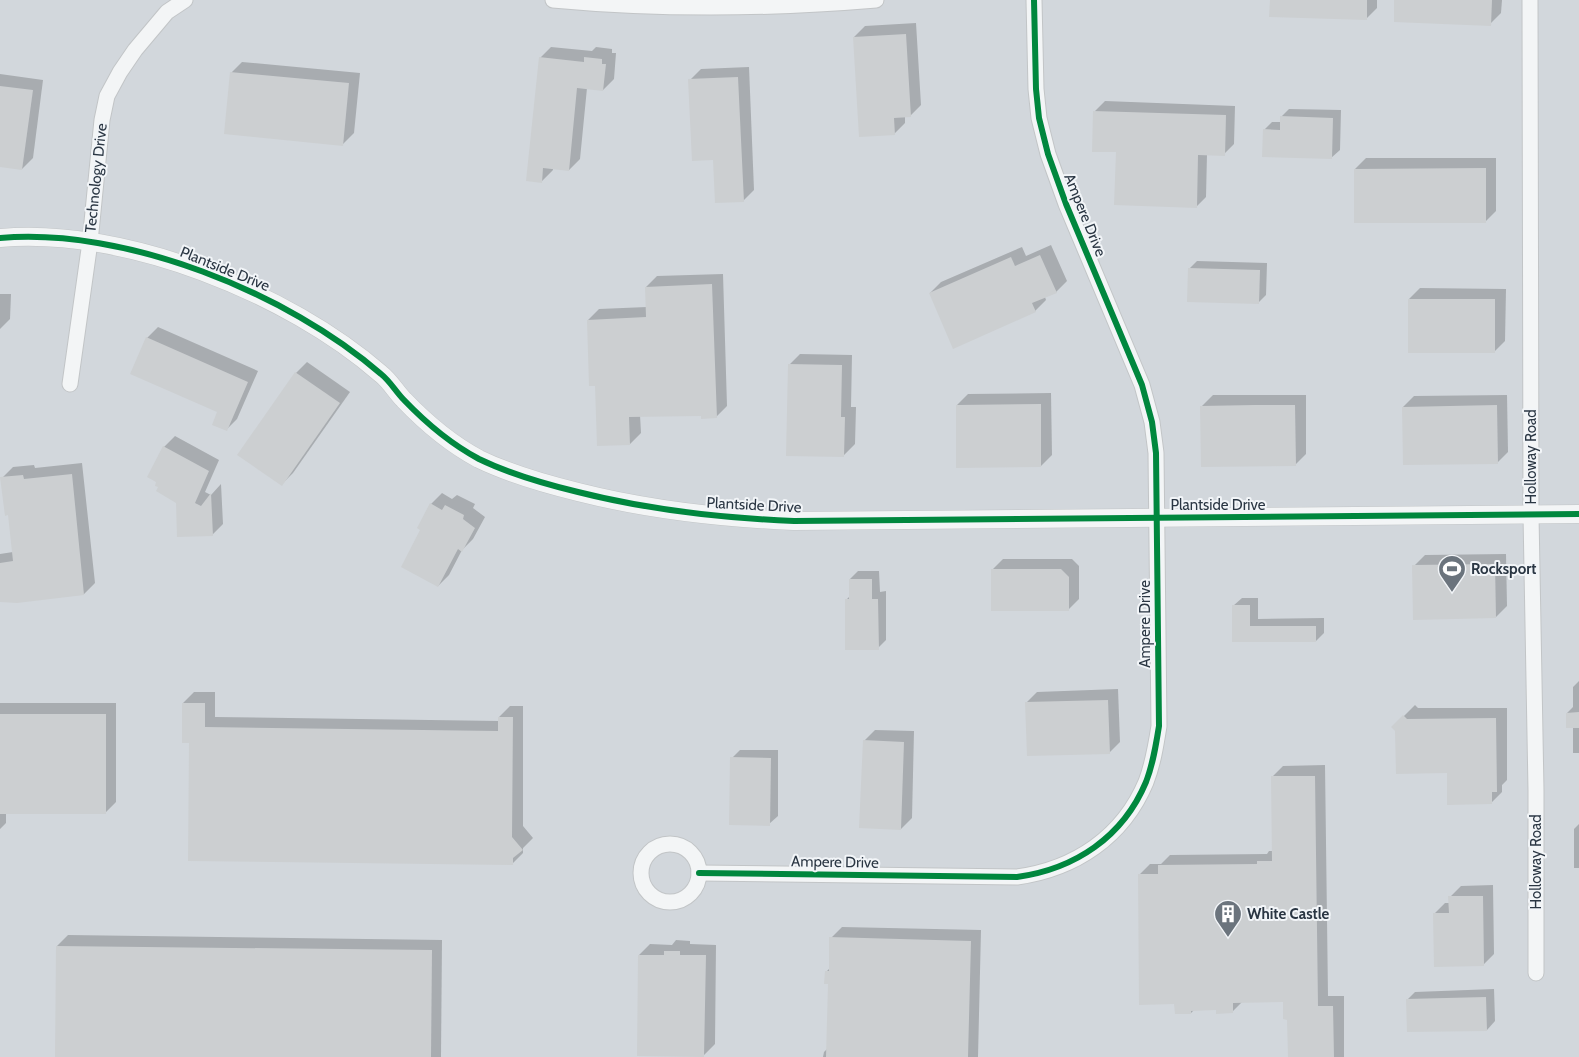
<svg xmlns="http://www.w3.org/2000/svg" width="1579" height="1057" viewBox="0 0 1579 1057" font-family="Cabin,sans-serif">
<rect width="100%" height="100%" fill="#e4e7e9"/>
<rect fill="#d2d7dc" x="0" y="0" width="1579" height="1057"/>
<g fill="#0003">
<path d="M1271 0H1377V8L1366 19Z"/>
<path d="M1396 0H1502L1501 13 1490 24Z"/>
<path d="M916 23 921 105 910 116H905V123L894 134 854 37 865 26Z"/>
<path d="M551 47 592 51 596 47 612 49V53H616L614 79 603 90 587 88 580 159 569 170 553 168V170L542 181 540 58Z"/>
<path d="M242 62 360 73 354 133 343 144 231 73Z"/>
<path d="M749 67 754 190 743 201 714 158 690 80 701 69Z"/>
<path d="M0 74 43 80 33 158 22 169 0 166Z"/>
<path d="M1105 101 1235 106 1234 144 1224 154H1207L1206 197 1196 207 1117 151 1095 111Z"/>
<path d="M1289 109 1341 110 1340 150 1331 158 1264 130 1272 122H1281V117Z"/>
<path d="M1366 158H1496V211L1485 222 1355 169Z"/>
<path d="M1051 245 1067 281 1056 292 1045 297 1046 300 1035 311 930 293 941 282 1022 247 1026 256Z"/>
<path d="M1197 261 1267 263 1266 295 1258 303 1189 269Z"/>
<path d="M723 274 727 406 716 417 702 415H640L641 433 630 444 596 384 588 320 599 309 647 307 646 287 657 276Z"/>
<path d="M1420 288 1506 289 1505 341 1494 352 1409 299Z"/>
<path d="M0 294H11L10 319 0 329Z"/>
<path d="M158 327 258 371 237 419 226 430 219 412 147 338Z"/>
<path d="M800 354 852 355 851 407H856L855 444 844 455 789 365Z"/>
<path d="M307 362 350 392 293 473 282 484 239 454 296 373Z"/>
<path d="M1051 393 1052 455 1041 466 957 405 968 394Z"/>
<path d="M1213 395H1306V454L1295 465 1202 406Z"/>
<path d="M1507 395 1508 452 1497 463 1403 407 1414 396Z"/>
<path d="M175 436 219 460 205 492 211 495 221 484 223 524 212 535 160 487 158 482 149 477 164 447Z"/>
<path d="M82 463 95 583 84 594 0 601V554L13 552 9 514 2 478 13 467 34 465 35 468Z"/>
<path d="M442 493 452 499 457 495 475 504 473 508 485 517 473 539 462 550 449 575 438 586 422 529 431 504Z"/>
<path d="M1506 554 1507 606 1496 617 1414 566 1425 555Z"/>
<path d="M1003 559H1072L1079 566V599L1068 610 992 570Z"/>
<path d="M858 571H879L880 592 886 591V640L878 648 846 600 851 595 850 579Z"/>
<path d="M1242 598H1258V619L1324 618V633L1316 641H1233V606Z"/>
<path d="M1579 681V753H1573V727L1567 713 1573 707V687Z"/>
<path d="M1118 689 1120 742 1109 753 1026 703 1037 692Z"/>
<path d="M194 692H215V717L500 721 499 717 510 706H523V826L533 838 523 848V853L512 864 191 742 183 703Z"/>
<path d="M0 703H116V802L105 813H6V823L0 829Z"/>
<path d="M1415 705 1418 708H1507V780L1502 785V792L1491 803 1448 772 1393 727Z"/>
<path d="M875 730 914 731 912 818 901 829 864 741Z"/>
<path d="M740 750H778V816L769 824 732 758Z"/>
<path d="M1325 765 1328 996H1344V1057H1289V1018L1284 1001H1243L1232 1012 1218 1009 1194 1010 1191 1013 1176 1003 1139 875 1150 864H1161L1170 855 1267 854 1269 851H1273L1272 777 1283 766Z"/>
<path d="M1579 824V868H1574V829Z"/>
<path d="M1493 885 1494 954 1483 965 1434 914 1445 903H1450V897L1461 886Z"/>
<path d="M842 927 981 930 978 1057H823L824 1052 828 1048 829 983 826 972 830 968 831 938Z"/>
<path d="M68 935 442 940 441 1057H56L57 946Z"/>
<path d="M676 940 690 941V944L716 945 715 1044 704 1055 639 955 650 944 672 945Z"/>
<path d="M1494 989 1495 1021 1487 1030 1407 1000 1415 992Z"/>
</g>
<g fill="#cccfd1">
<path d="M1270 0H1367V20L1269 17Z"/>
<path d="M1394 0H1492L1491 26 1394 22Z"/>
<path d="M906 34 911 117 894 118 895 135 859 137 853 37Z"/>
<path d="M539 57 584 62V57L602 59V64H606L603 91 577 88 569 171 543 168 542 183 526 181Z"/>
<path d="M230 72 349 83 343 146 224 134Z"/>
<path d="M738 77 744 202 715 203 713 160 692 161 688 79Z"/>
<path d="M0 86 33 90 22 170 0 167Z"/>
<path d="M1093 111 1226 115 1225 156 1198 155 1197 208 1114 205 1116 152H1092Z"/>
<path d="M1280 116 1333 118 1332 159 1262 157 1263 129 1280 130Z"/>
<path d="M1486 168V223H1354V169Z"/>
<path d="M1040 255 1057 293 1032 303 1036 312 953 349 929 293 1011 257 1015 266Z"/>
<path d="M1188 268 1260 270 1259 304 1187 302Z"/>
<path d="M712 284 717 418 701 419V416L629 417 630 445 597 446 595 386H589L587 320 646 317 645 287Z"/>
<rect x="1408" y="299" width="87" height="54"/>
<path d="M146 337 248 382 227 431 212 425 217 412 130 374Z"/>
<path d="M788 364 842 365 841 417H845L844 457 786 456Z"/>
<path d="M295 372 340 403 282 486 237 455Z"/>
<path d="M1041 404V467L956 468V405Z"/>
<path d="M1255 405H1295L1296 466 1201 467 1200 406Z"/>
<path d="M1497 405 1498 464 1403 465 1402 407Z"/>
<path d="M163 446 209 471 195 503 201 506 211 493 213 536 177 537 176 503 156 491 158 487 155 486 156 482 147 477Z"/>
<path d="M72 474 84 595 17 603 0 602V563L13 561 8 515 5 516 0 477 23 475 24 479Z"/>
<path d="M430 503 442 510 445 505 464 515 463 519 475 528 462 552 458 549 438 587 401 567 420 530 417 528Z"/>
<path d="M1495 564 1496 618 1413 620 1412 565Z"/>
<path d="M991 569H1061L1069 577V611H991Z"/>
<path d="M849 579H872V599H878L879 650H845V599H849Z"/>
<path d="M1232 605H1250V626H1316V642H1232Z"/>
<path d="M1108 700 1110 754 1027 756 1025 702Z"/>
<path d="M182 703H205V727L498 731V717H513L512 837 523 850 513 858V865L188 861 189 743H182Z"/>
<path d="M1579 712V728H1566V713Z"/>
<rect x="0" y="714" width="106" height="100"/>
<path d="M1403 715 1407 719 1496 718 1497 792H1492V804L1447 805V773L1396 774 1395 731 1391 727Z"/>
<path d="M863 740 904 742 901 830 859 828Z"/>
<path d="M730 757 771 758 770 826 729 825Z"/>
<path d="M1271 776H1315L1318 1006H1333L1334 1057H1288L1287 1020 1283 1019V1002L1233 1003V1013L1216 1014V1010L1191 1011V1014H1175L1174 1004 1139 1005 1138 874H1158V865L1257 864V861H1272Z"/>
<path d="M1448 896H1483L1484 966 1434 967 1433 913H1449Z"/>
<path d="M829 937 971 941 968 1057H826L828 984H824L825 971H829Z"/>
<path d="M56 946 432 950 431 1057H55Z"/>
<path d="M664 951H680V955H706L704 1057 637 1056 638 955H664Z"/>
<path d="M1486 997 1487 1031 1407 1032 1406 999Z"/>
</g>
<g fill="none" stroke-linecap="round" stroke-linejoin="round">
<defs>
<g id="minor">
<path d="M553 0C661 10 769 9 876 0"/>
<path d="M1530 0 1531 515 1536 790V973"/>
<path d="M70 384 90 242 102 120 107 96 120 72 135 50 167 12 185 0"/>
<circle cx="670" cy="873" r="29"/>
<path d="M699 873 1017 877C1075 869 1123 837 1146 782 1153 764 1156 745 1159 726L1156 453 1152 422 1142 385 1066 204 1048 154 1039 118 1036 89 1034 0"/>
</g>
<path id="tertiary" d="M0 238C125 227 288 293 381 374 390 381 396 392 404 400 426 423 451 444 479 459 510 474 545 484 578 492 649 510 720 518 794 521L1579 514"/>
</defs>
<use href="#minor" stroke="#c2c5c7" stroke-width="17"/>
<use href="#tertiary" stroke="#c2c5c7" stroke-width="19"/>
<use href="#minor" stroke="#f3f5f6" stroke-width="15"/>
<use href="#tertiary" stroke="#f3f5f6" stroke-width="18"/>
<defs>
<g id="cycleway">
<path d="M0 238C125 227 288 293 381 374 390 381 396 392 404 400 426 423 451 444 479 459 510 474 545 484 578 492 649 510 720 518 794 521L1579 514"/>
<path d="M699 873 1017 877C1075 869 1123 837 1146 782 1153 764 1156 745 1159 726L1156 453 1152 422 1142 385 1066 204 1048 154 1039 118 1036 89 1034 0"/>
</g>
</defs>
<use href="#cycleway" stroke="#f2f5f8" stroke-width="9"/>
<use href="#cycleway" stroke="#00873e" stroke-width="6"/>
</g>
<defs>
<symbol id="stadium-pin" viewBox="-11 -11 22 30"><path d="M0 17L-7.5 6A9.5 9.5 0 1 1 7.5 6Z" fill="#6b747d" stroke="#f2f5f8"/><path d="M0-5a6.5 5 0 1 0 0 10a6.5 5 0 1 0 0-10ZM-3.5-1.8h7v3.6h-7Z" fill="#fff"/></symbol>
<symbol id="building-pin" viewBox="-11 -11 22 30"><path d="M0 17L-7.5 6A9.5 9.5 0 1 1 7.5 6Z" fill="#6b747d" stroke="#f2f5f8"/><path d="M-4-6H4V6H1V3H-1V6H-4ZM-2.5-4.3h1.7v1.8h-1.7ZM.8-4.3h1.7v1.8H.8ZM-2.5-1h1.7V.8h-1.7ZM.8-1h1.7V.8H.8Z" fill="#fff"/></symbol>
</defs>
<g fill-rule="evenodd">
<use href="#stadium-pin" x="1436" y="553" width="32" height="43"/>
<use href="#building-pin" x="1212" y="898" width="32" height="43"/>
</g>
<g text-anchor="middle" dominant-baseline="central" stroke-width="4" stroke-linejoin="round" paint-order="stroke">
<g font-size="15" fill="#2a3643" stroke="#f2f5f8">
<text transform="translate(96 178) rotate(-84)">Technology Drive</text>
<text transform="translate(1085 215) rotate(68)">Ampere Drive</text>
<text transform="translate(225 269) rotate(22)">Plantside Drive</text>
<text transform="translate(1531 457) rotate(-90)">Holloway Road</text>
<text transform="translate(754 505) rotate(3)">Plantside Drive</text>
<text x="1218" y="505">Plantside Drive</text>
<text transform="translate(1145 624) rotate(-90)">Ampere Drive</text>
<text transform="translate(835 862) rotate(1)">Ampere Drive</text>
<text transform="translate(1536 862) rotate(-90)">Holloway Road</text>
</g>
<g font-size="15" font-weight="bold" fill="#2a3643" stroke="#f2f5f8" text-anchor="start">
<text x="1471" y="569">Rocksport</text>
<text x="1247" y="914">White Castle</text>
</g>
</g>
</svg>
